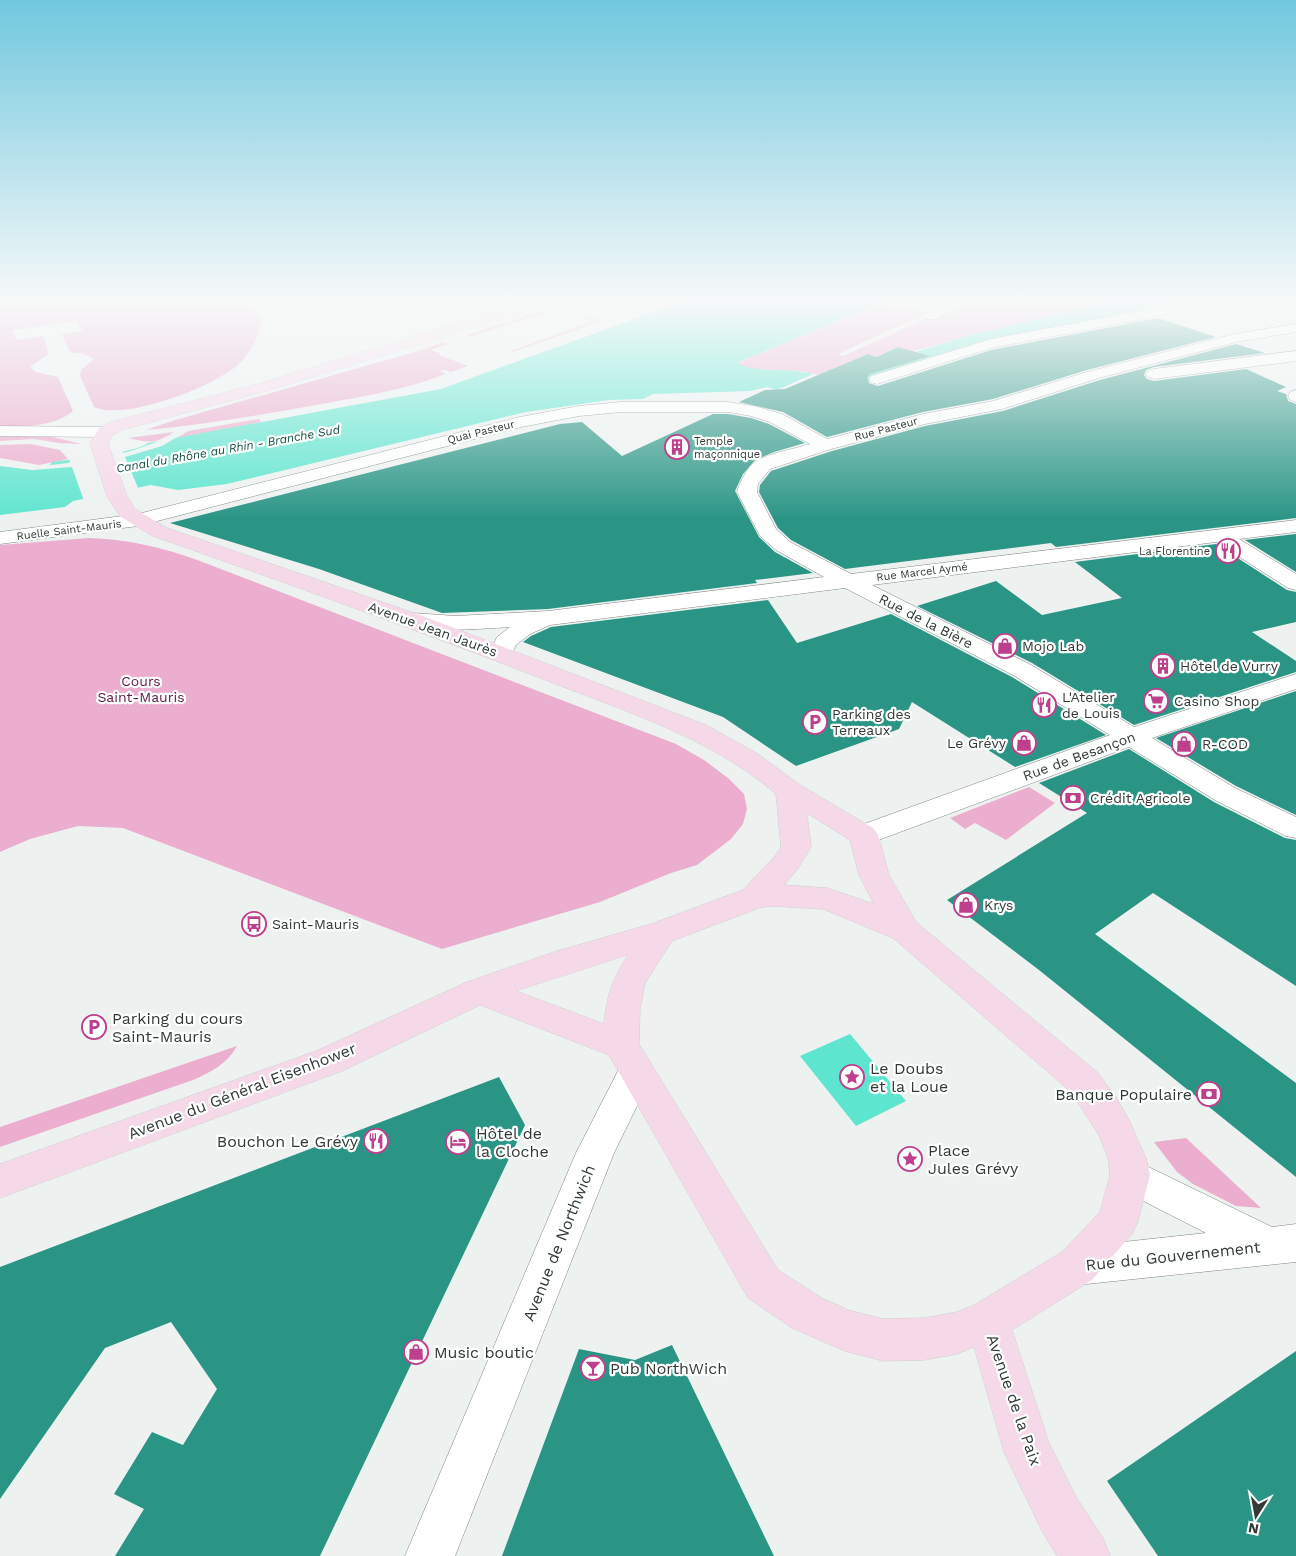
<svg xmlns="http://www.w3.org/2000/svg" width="1296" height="1556" viewBox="0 0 1296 1556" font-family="'Work Sans',sans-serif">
<rect width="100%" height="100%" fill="#edf2f1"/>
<g fill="#ebaece">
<path d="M0 302H250C253 307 259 313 260 318 262 334 247 359 234 368 209 388 124 421 94 407L80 376 81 370 94 359C73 345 74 366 62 334L82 331 77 321 13 330 16 340 43 336 49 354 31 366V368L36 372 58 377 73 411C54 427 23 427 0 426Z"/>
<path d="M568 302H577L471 337 467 335Z"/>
<path d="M968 302H1108L967 336 886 359 868 354 818 375 801 371 753 369 736 364 875 305C893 309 912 307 930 312L838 354 843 356 927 318 961 306 969 307 974 305Z"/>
<path d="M585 316 602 321 513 352 511 351 593 321 583 317Z"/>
<path d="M443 342 448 344 431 350 441 354 439 355 468 366 451 372 444 370 440 371 446 374C405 390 360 397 316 405 260 415 203 425 146 430L172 421 418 351Z"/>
<path d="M259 419 261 422 175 439 188 431Z"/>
<path d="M174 432C155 444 150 443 128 438Z"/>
<path d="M0 435 53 437 81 444 59 443 34 439 0 441Z"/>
<path d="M31 444 60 450 68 459 39 465 0 458V445Z"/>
<path d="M89 538C128 539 164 548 200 561L676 744 704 760 728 778 744 794 747 809 743 824 731 839 697 865 671 873 600 902 442 949 123 828 78 826 30 839 0 852V545Z"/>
<path d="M1029 787 1055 803 1006 840 975 823 965 829 950 818Z"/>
<path d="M237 1046C227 1064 211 1072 193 1080L0 1147V1127Z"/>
<path d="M1186 1138 1261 1208 1236 1206 1193 1184 1177 1172 1154 1142Z"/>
</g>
<g fill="#5ee5cf">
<path d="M682 302H882L737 363C760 374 788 367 813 374L777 390 767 387 750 391 653 394 643 399 609 400 526 412 227 484 178 490 151 485 73 501 65 507 0 515V466L33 470 47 468 52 462C71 459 137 453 148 443L441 389Z"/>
<path d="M1108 302H1199L1163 310 1043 331 880 381 856 382 847 373 967 336Z"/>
<path d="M850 1034 906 1101 856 1126 800 1056Z"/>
</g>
<path fill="#edf2f1" d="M173 436 177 437 162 446 125 457 139 490 84 501 72 467 33 470 0 465 33 467 68 463 70 462 69 458 121 449 123 453 131 451Z"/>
<g fill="#2a9585">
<path d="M1158 318 1216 337 1087 370 993 399 923 412 827 437 783 412 739 402 765 390 785 389 868 354 877 357 898 347 930 356 870 374 867 378 869 383 878 386 991 350Z"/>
<path d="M1236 344 1265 353 1154 367 1146 370 1144 375 1147 379 1154 381 1246 369 1286 387 1277 391 1286 394 1288 401 1296 404V518L1056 547 1051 543 845 569 791 540 778 528 759 492 760 485 771 471 832 451 925 426 1003 411 1100 380Z"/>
<path d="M713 414H728L751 418 769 424 805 443 774 452 755 460 743 474 735 491 759 537 775 552 813 573 755 580 757 583 548 609 442 613 319 569 170 523 560 424 582 422 622 456Z"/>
<path d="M1296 534V572L1245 540Z"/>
<path d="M1216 544 1287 590 1296 592V622L1252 632 1296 661V672L1134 725 1032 663 917 606 996 581 1042 615 1122 598 1075 562Z"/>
<path d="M768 600 797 643 891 614 1012 677 1106 735 1015 767 912 702 899 729 796 766 723 717 523 642 531 636 551 627Z"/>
<path d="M1296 691V815L1236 786 1156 738Z"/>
<path d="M1129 749 1214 802 1285 838 1296 840V986L1153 893 1095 934 1296 1083V1177L1039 970 947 900 1087 813 1039 783Z"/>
<path d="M499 1077 525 1125 320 1556H115L144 1509 114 1494 152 1432 183 1445 217 1389 171 1322 105 1348 0 1499V1267Z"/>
<path d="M672 1345 774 1556H502L579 1349 635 1360Z"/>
<path d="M1296 1351V1556H1158L1107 1481Z"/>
</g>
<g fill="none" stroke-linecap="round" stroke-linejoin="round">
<defs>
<g id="minor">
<path d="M949 302H967L965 305 936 319H926L924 316 926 313Z"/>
<path d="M1189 302H1215L1213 305 1184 311 991 348 877 384 871 382 869 379 871 376 991 339Z"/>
<path d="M1296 324V332L1236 342 1099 378 1002 409 925 424 831 449 770 469 758 484 757 492 776 529 790 542 851 574 1296 520V532L1239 539 1296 574V590L1288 588 1216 542 872 585 1031 665 1134 727 1296 674V689L1152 738 1235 788 1296 817V838L1286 836 1215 800 1129 747 873 842 863 845 853 842 848 835 853 828 1110 735 1013 675 845 588 550 625 530 634 516 645 509 659 501 661 493 659 489 654 497 637 510 627C475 629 438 633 404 625L401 620 404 615 412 613 456 616 548 611 824 577 776 550 760 536 737 492C740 482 747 467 756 461 770 453 794 449 810 444L770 422 751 416 728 412H621L579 416 521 427 138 526 0 544V532L138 514 520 417 579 406 621 402H728L754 406 782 414 827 439 923 414 993 401 1087 372 1235 334Z"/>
<path d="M1296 351V361L1154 379 1148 377 1146 374 1148 371 1154 369Z"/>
<path d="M1296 390V402L1290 400 1288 395 1290 392Z"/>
<path d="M0 426 105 427 111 428 114 432 111 436 105 437 0 436Z"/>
<path d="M636 1057 649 1061 654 1071 614 1153 455 1556H405L576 1153 623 1061Z"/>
<path d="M1130 1158 1272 1227 1296 1224V1262L1077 1285 1062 1280 1056 1266 1062 1252 1077 1247 1206 1233 1116 1187 1110 1175 1116 1163Z"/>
</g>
<path id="major" d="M527 302H548L546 305 270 390 122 430 112 435 108 444 127 496 135 509 167 528 420 615 706 725 758 754 800 785 873 828 878 835 889 875 916 922 1097 1072 1116 1097 1129 1120 1146 1158 1150 1175 1138 1221 1132 1234 1092 1280 1012 1330 1049 1443 1076 1497 1103 1538 1110 1556H1057L1042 1531 1004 1452 974 1347 957 1354 924 1360 883 1361 845 1351 792 1328 748 1298 609 1055 480 1005 342 1071 0 1198V1164L316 1051 467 982 554 952 651 924 743 890 775 856 781 847 776 794C710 737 624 711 543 679 414 629 284 582 153 536L121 517 118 513 107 496 90 444 99 428 110 422 258 384ZM807 813 850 840 859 875 874 904 827 888 784 885 797 870 811 847ZM771 906 823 909 893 938 1071 1092 1099 1135 1108 1158 1110 1175 1100 1212 1062 1252 974 1305 957 1312 924 1318 883 1319 848 1310 822 1298 778 1270 639 1044 640 1009 645 983 672 941 759 908ZM628 955C613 977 606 998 604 1024L516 991Z"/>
</defs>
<use href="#minor" stroke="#818684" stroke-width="1"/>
<use href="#major" stroke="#cfcfcf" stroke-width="1"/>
<use href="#minor" fill="#fff" fill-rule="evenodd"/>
<use href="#major" fill="#f6d9e8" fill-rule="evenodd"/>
</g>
<linearGradient id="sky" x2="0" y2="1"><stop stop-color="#71c8de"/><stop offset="0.58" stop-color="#f7f9f9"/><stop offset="1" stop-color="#f7f9f9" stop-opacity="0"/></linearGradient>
<rect width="1296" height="520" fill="url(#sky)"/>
<defs>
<symbol id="building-ring" viewBox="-11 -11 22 22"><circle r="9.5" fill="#fbfffe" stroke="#be408d" stroke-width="1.5"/><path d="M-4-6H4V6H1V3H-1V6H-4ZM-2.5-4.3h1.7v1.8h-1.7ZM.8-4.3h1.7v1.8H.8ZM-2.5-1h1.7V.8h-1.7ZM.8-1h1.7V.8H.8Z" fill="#be408d"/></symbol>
<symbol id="restaurant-ring" viewBox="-11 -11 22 22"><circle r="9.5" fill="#fbfffe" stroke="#be408d" stroke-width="1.5"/><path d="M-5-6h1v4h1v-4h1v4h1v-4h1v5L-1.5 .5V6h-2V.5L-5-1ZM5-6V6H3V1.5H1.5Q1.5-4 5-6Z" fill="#be408d"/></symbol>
<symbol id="shop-ring" viewBox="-11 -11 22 22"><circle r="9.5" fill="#fbfffe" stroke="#be408d" stroke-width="1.5"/><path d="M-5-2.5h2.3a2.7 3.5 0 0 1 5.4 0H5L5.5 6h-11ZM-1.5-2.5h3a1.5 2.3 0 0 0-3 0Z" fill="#be408d"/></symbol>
<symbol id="supermarket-ring" viewBox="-11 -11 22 22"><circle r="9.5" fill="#fbfffe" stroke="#be408d" stroke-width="1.5"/><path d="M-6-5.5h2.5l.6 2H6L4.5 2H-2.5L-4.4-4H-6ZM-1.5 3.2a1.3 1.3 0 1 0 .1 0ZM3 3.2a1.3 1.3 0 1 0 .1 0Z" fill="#be408d"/></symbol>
<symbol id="parking-ring" viewBox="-11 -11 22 22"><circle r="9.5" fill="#fbfffe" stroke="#be408d" stroke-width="1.5"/><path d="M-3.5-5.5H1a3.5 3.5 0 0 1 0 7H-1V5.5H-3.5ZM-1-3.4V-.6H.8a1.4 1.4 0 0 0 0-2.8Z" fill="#be408d"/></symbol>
<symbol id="bank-ring" viewBox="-11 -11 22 22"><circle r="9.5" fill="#fbfffe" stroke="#be408d" stroke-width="1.5"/><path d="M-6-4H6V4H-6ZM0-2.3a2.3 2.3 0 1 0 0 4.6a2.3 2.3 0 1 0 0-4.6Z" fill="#be408d"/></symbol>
<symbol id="bus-ring" viewBox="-11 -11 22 22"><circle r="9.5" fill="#fbfffe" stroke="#be408d" stroke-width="1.5"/><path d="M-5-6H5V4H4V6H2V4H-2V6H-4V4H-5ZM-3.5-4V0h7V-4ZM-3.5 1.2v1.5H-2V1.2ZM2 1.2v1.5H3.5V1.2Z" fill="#be408d"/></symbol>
<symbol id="sight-ring" viewBox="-11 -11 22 22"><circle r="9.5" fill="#fbfffe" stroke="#be408d" stroke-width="1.5"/><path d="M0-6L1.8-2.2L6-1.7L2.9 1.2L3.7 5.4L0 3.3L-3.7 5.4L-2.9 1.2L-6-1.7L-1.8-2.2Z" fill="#be408d"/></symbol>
<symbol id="hotel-ring" viewBox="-11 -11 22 22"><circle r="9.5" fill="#fbfffe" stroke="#be408d" stroke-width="1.5"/><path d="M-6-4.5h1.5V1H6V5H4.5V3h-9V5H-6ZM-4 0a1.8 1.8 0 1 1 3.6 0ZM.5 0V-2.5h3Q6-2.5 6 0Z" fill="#be408d"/></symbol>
<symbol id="bar-ring" viewBox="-11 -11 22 22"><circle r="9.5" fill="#fbfffe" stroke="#be408d" stroke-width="1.5"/><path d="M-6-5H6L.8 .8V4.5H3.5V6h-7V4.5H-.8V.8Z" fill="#be408d"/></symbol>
</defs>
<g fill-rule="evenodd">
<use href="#building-ring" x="663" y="433" width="28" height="28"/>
<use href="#restaurant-ring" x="1214" y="537" width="28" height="28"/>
<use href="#shop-ring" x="991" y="632" width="28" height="28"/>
<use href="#building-ring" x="1149" y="652" width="28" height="28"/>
<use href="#supermarket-ring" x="1142" y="687" width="28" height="28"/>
<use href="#restaurant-ring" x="1030" y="691" width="28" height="28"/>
<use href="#parking-ring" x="801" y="708" width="28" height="28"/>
<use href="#shop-ring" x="1010" y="729" width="28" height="28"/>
<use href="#shop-ring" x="1170" y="730" width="28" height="28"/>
<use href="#bank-ring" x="1059" y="784" width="28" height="28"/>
<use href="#shop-ring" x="952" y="891" width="28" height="28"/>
<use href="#bus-ring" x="240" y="910" width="28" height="28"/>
<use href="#parking-ring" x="80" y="1013" width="28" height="28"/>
<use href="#sight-ring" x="838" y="1063" width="28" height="28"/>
<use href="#bank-ring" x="1195" y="1080" width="28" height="28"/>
<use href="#restaurant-ring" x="362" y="1127" width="28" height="28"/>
<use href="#hotel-ring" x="444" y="1128" width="28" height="28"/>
<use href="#sight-ring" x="896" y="1145" width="28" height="28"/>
<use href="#shop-ring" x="402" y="1338" width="28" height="28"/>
<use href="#bar-ring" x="579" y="1354" width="28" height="28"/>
</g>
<g text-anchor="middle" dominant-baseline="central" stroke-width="4.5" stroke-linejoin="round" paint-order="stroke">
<g font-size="11" fill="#363837" stroke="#fbfffe">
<text transform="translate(886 429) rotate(-15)">Rue Pasteur</text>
<text transform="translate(481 432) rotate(-14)">Quai Pasteur</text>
<text transform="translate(69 530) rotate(-7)">Ruelle Saint-Mauris</text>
<text transform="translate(922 572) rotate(-7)">Rue Marcel Aymé</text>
</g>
<g font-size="11" fill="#363837" stroke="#fbfffe" text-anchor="start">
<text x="694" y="441">Temple<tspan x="694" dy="13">maçonnique</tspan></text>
<text x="1210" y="551" text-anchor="end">La Florentine</text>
</g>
<g font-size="12" font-style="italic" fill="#154f46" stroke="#fbfffe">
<text transform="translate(228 449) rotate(-10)">Canal du Rhône au Rhin - Branche Sud</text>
</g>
<g font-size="14" fill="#363837" stroke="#fbfffe">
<text transform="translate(926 621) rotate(27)">Rue de la Bière</text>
<text transform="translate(433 629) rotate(20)">Avenue Jean Jaurès</text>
<text transform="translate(1079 756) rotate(-20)">Rue de Besançon</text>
</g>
<g font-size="14" fill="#363837" stroke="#fbfffe" text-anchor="start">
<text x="1022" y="646">Mojo Lab</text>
<text x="1180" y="666">Hôtel de Vurry</text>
<text x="1062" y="697">L'Atelier<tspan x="1062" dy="16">de Louis</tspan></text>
<text x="1174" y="701">Casino Shop</text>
<text x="832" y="714">Parking des<tspan x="832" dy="16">Terreaux</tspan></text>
<text x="1006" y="743" text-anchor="end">Le Grévy</text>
<text x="1202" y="744">R-COD</text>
<text x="1090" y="798">Crédit Agricole</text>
<text x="984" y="905">Krys</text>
<text x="272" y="924">Saint-Mauris</text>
</g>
<g font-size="14" fill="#641748" stroke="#fbfffe">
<text x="141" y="681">Cours<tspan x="141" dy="16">Saint-Mauris</tspan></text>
</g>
<g font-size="16" fill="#363837" stroke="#fbfffe" text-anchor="start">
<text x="112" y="1018">Parking du cours<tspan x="112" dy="18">Saint-Mauris</tspan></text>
<text x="870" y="1068">Le Doubs<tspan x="870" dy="18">et la Loue</tspan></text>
<text x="1192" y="1094" text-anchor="end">Banque Populaire</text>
<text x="476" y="1133">Hôtel de<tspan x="476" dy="18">la Cloche</tspan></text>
<text x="358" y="1141" text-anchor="end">Bouchon Le Grévy</text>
<text x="928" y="1150">Place<tspan x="928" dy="18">Jules Grévy</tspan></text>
<text x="434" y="1352">Music boutic</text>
<text x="610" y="1368">Pub NorthWich</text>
</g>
<g font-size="16" fill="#363837" stroke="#fbfffe">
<text transform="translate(242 1091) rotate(-21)">Avenue du Général Eisenhower</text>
<text transform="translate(559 1243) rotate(-68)">Avenue de Northwich</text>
<text transform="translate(1173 1256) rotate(-6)">Rue du Gouvernement</text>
<text transform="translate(1014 1400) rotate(71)">Avenue de la Paix</text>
</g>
</g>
<g transform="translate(1256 1516) rotate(191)" stroke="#fbfffe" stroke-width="4" paint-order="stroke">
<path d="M0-4L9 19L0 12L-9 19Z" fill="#363837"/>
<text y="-8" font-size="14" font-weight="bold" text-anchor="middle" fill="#363837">N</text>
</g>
</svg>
